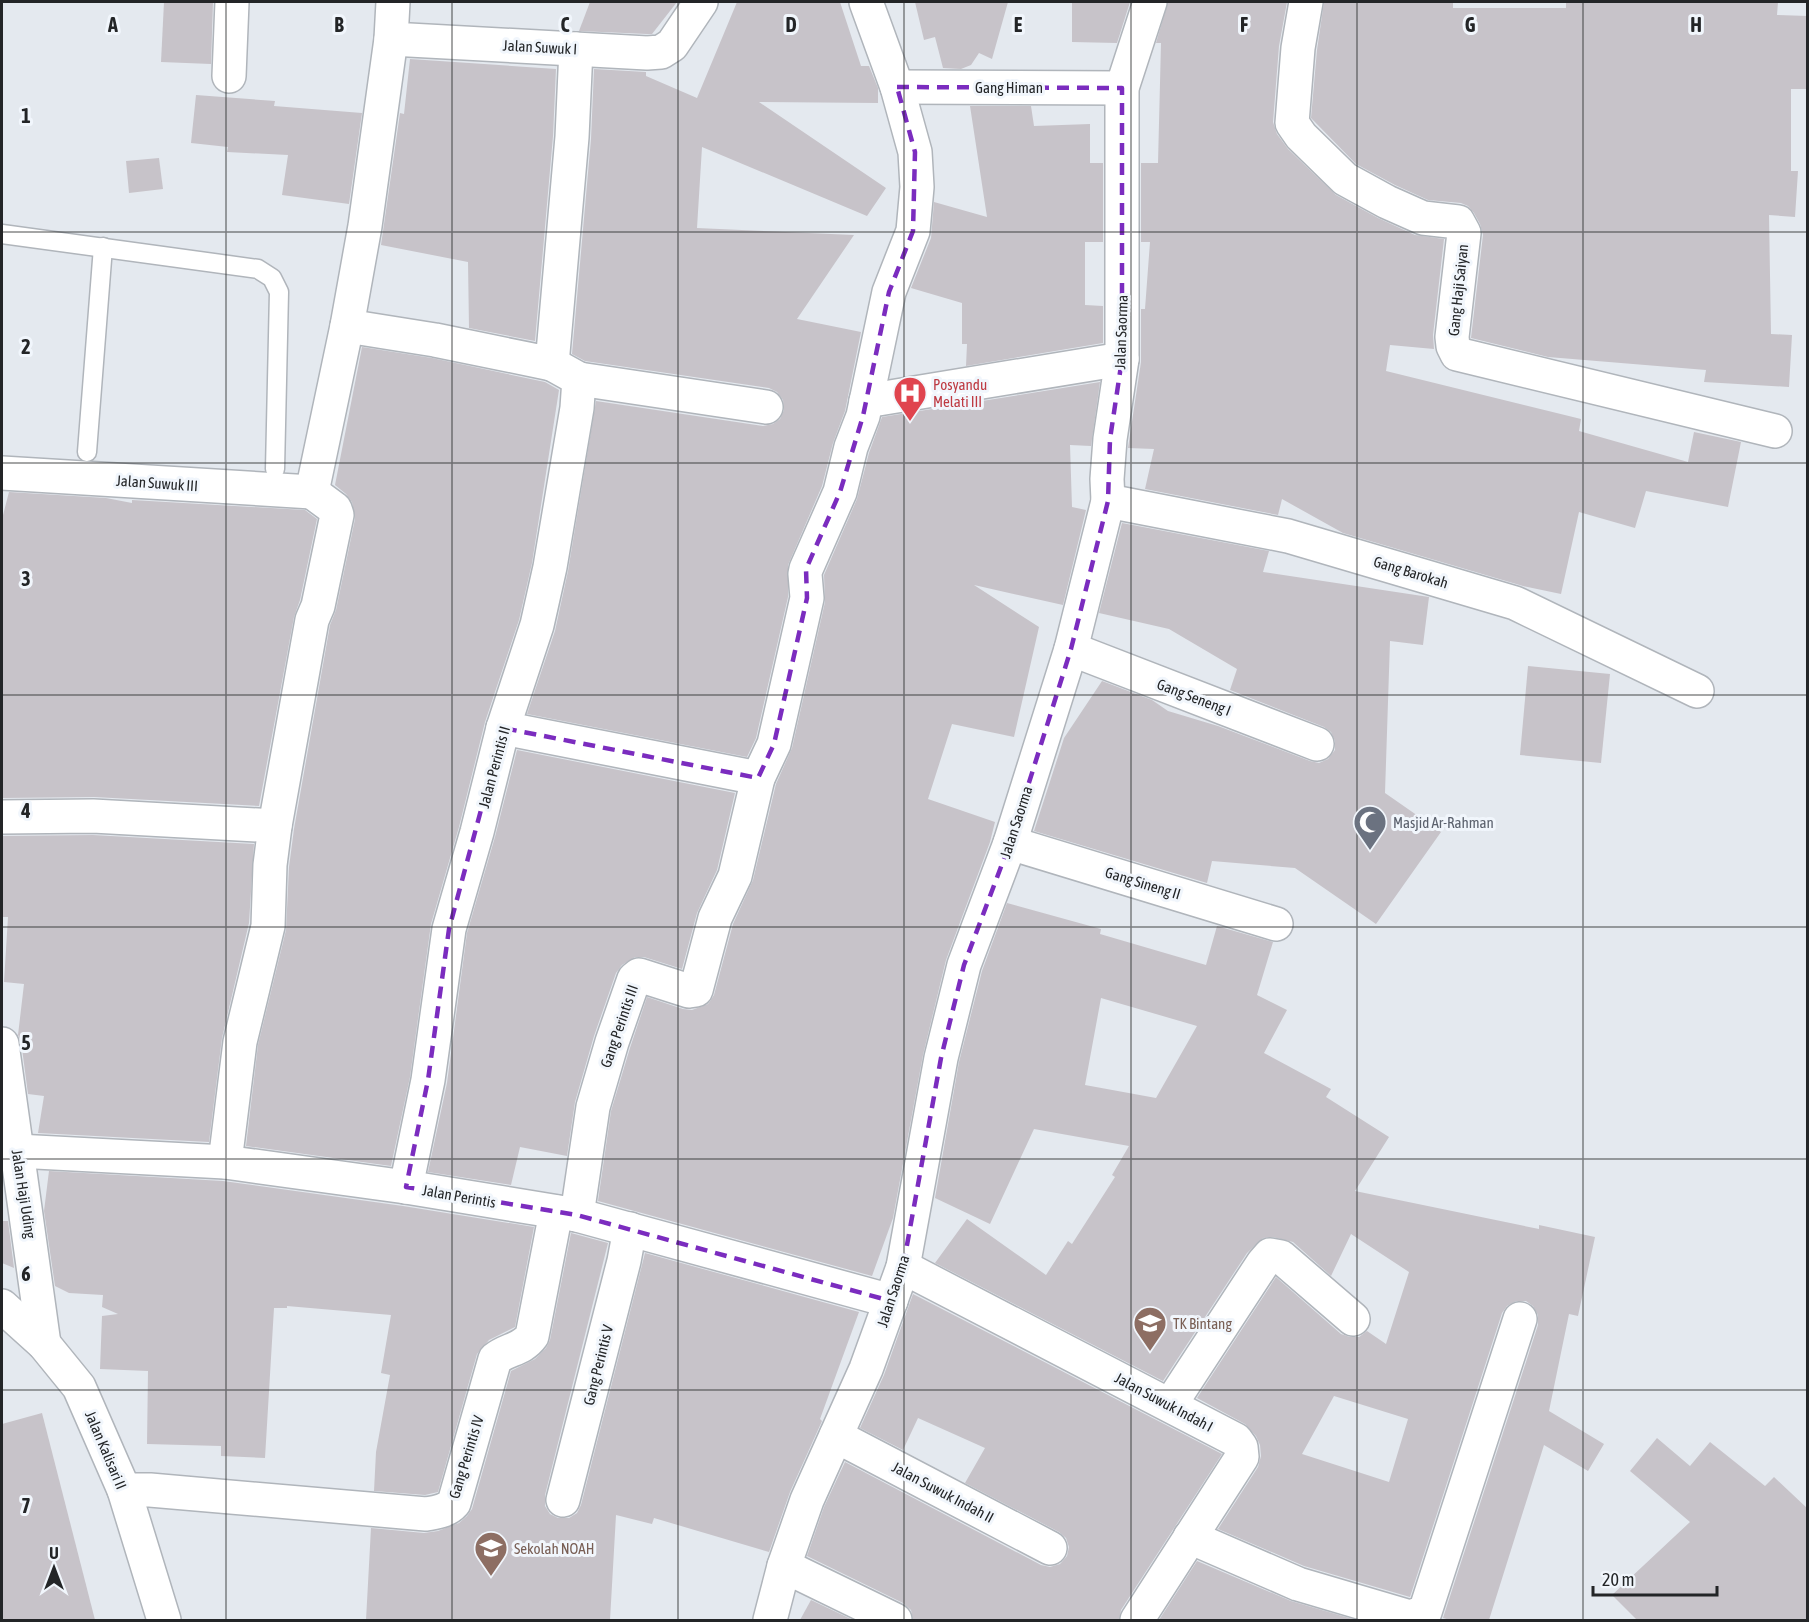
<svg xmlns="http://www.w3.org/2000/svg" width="1809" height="1622" viewBox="0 0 1809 1622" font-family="'Asap Condensed',sans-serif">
<rect width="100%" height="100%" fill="#e4e9ef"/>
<g fill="#c7c3c9" fill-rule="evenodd">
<path d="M164 2H213L211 64 161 62Z"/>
<path d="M590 2H677L652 34H647L579 31Z"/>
<path d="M737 2H840L861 66H869L878 88V103L759 102 886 188 867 216 702 147 697 228 854 235 797 319 861 332 845 411 833 443 822 486 788 565V597L756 738 747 757 527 714 555 631 568 571 596 401 763 426 773 424 780 419 784 410 783 400 777 392 769 388 585 361 572 354 591 139 594 69 646 72V76L697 98Z"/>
<path d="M915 2H1008L992 59 979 53 971 65 961 69 943 68 935 37 924 40Z"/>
<path d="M1072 2H1130L1117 43 1072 42Z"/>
<path d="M1168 2H1287L1279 46 1273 122 1277 134 1288 149 1336 195 1378 218 1415 235 1444 239 1433 335 1434 349 1390 345 1386 371 1581 419 1579 431 1688 462 1694 432 1741 442 1728 507 1646 491 1635 528 1579 512 1561 594 1523 586 1343 533 1282 499 1278 515 1145 489 1154 449 1128 448 1141 362V309H1145L1150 242H1141V163H1158L1161 43H1156Z"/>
<path d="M1324 2H1453V8H1566V2H1778L1777 15 1808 16V89H1791V171H1798L1795 217 1769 215 1771 334 1792 335 1789 387 1704 382 1706 370 1548 357 1471 338 1483 235 1480 224 1474 213 1468 206 1461 203 1428 200 1395 185 1356 164 1311 118 1317 50Z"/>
<path d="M410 59 556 69 553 136 535 341 469 328 468 262 381 245 400 113 404 114Z"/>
<path d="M196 95 275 101 274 106 362 113 349 204 282 195 288 155 227 152 228 147 191 143Z"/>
<path d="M970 106H1031L1034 126 1090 124V163H1103V242H1085V305L1103 306V343L966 366 967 344H962V303L911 288 931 238 934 202 987 217Z"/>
<path d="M159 158 163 189 129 193 126 161Z"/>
<path d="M362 347 432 358 545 382 559 390 532 563 519 620 485 722 459 827 431 924 410 1077 391 1166 246 1146 258 1045 286 930 289 867 294 829 330 625 336 610 355 519 352 502 346 494 335 485Z"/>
<path d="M1100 382 1091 446 1070 445 1072 507 1086 510 1063 605 974 585 1039 627 1014 737 952 724 928 799 995 822 990 842 946 960 923 1055 893 1218 872 1276 598 1201 611 1111 630 1048 647 997 683 1009 692 1010 708 1004 714 995 733 924 753 880 776 784 792 748 825 602 824 575 857 499 869 453 882 417Z"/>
<path d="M9 492 106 498 132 503V500L305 510 317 519 300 600 294 617 259 806 94 797 2 798V519Z"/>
<path d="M1122 523 1269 551 1263 572 1429 597 1423 645 1390 641 1385 793 1441 832 1376 924 1295 868 1212 861 1207 883 1034 831 1064 738 1102 681 1152 700 1168 711 1218 726 1310 761 1319 763 1328 759 1335 750V741L1331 732 1324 727 1230 690 1237 669 1169 629 1099 613Z"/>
<path d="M1528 666 1610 674 1601 763 1520 755Z"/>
<path d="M517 750 735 793 717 870 697 913 682 969 644 957H635L622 965 616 973 594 1036 575 1102 567 1156 520 1147 511 1185 428 1172 447 1083 467 933 495 837Z"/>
<path d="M93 835 254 844 249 923 222 1038 209 1142 38 1133 44 1096 28 1094 21 1041 18 1035 24 984 4 982 8 917H2V836Z"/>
<path d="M1007 903 1101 929 1100 934 1206 965 1217 926 1273 942 1257 995 1287 1010 1264 1053 1331 1089 1326 1097 1389 1137 1355 1191 1539 1229V1225L1595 1237 1578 1316 1569 1314 1549 1411 1604 1444 1588 1471 1544 1445 1489 1620H1450L1443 1618 1538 1325V1315L1533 1306 1526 1301H1516L1507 1306 1502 1313 1410 1597 1304 1566 1218 1529 1258 1467 1261 1456 1260 1445 1256 1436 1245 1424 1197 1398 1276 1277 1341 1334 1350 1337H1359L1367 1331 1386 1344 1409 1272 1351 1234 1331 1276 1293 1242 1273 1237 1263 1238 1247 1253 1163 1381 935 1263 967 1219 1046 1275 1068 1241 1072 1244 1115 1177 1112 1175 1129 1146 1034 1129 990 1224 935 1198 959 1062 982 971ZM1101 998 1197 1026 1156 1098 1085 1085ZM1334 1396 1408 1419 1389 1482 1302 1454Z"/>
<path d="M49 1171 223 1181 403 1206 534 1227 515 1327 489 1340 477 1354 438 1492 425 1495 374 1491 376 1452 390 1375 381 1373 391 1315 287 1306V1308H274L265 1458 221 1456V1446L147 1444 148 1371 100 1369 102 1316 118 1314 102 1307 103 1295 69 1293 55 1286 44 1211Z"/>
<path d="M2 1221H8L14 1268 2 1263Z"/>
<path d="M571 1233 608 1243 545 1495V1506L550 1514 558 1518H569L577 1513 581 1505 645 1253 859 1312 820 1419 822 1421 790 1492 769 1552 654 1518 652 1524 616 1515 610 1620H366L371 1528 424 1533 438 1531 459 1523 467 1516 472 1509 511 1371 535 1359 546 1348 550 1340Z"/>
<path d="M913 1294 1222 1454 1121 1610 1119 1620H913L911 1610 903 1603 807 1556 824 1507 845 1462 1041 1565 1050 1567 1060 1564 1067 1556 1069 1547 1066 1538 1059 1532 965 1483 985 1448 918 1418 903 1450 860 1428 884 1375Z"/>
<path d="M42 1413 84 1577 95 1620H2V1424Z"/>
<path d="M1657 1438 1690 1466 1710 1442 1765 1486 1774 1477 1808 1509V1620H1637L1612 1595 1690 1522 1630 1471Z"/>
<path d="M1197 1561 1291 1601 1356 1620H1159Z"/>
<path d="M811 1600 853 1620H800Z"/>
</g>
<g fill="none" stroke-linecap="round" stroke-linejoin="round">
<defs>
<g id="service">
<path d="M2 234 258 269 272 278 279 292 275 469"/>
<path d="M87 452 103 247"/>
</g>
<g id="minor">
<path d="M393 2 391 39 647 53 661 52 672 45 701 2"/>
<path d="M1306 2 1298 48 1292 123 1301 136 1345 179 1387 202 1423 218 1458 222 1464 233 1452 337 1453 346 1457 354 1775 431"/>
<path d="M229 76 232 2"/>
<path d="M897 87 1122 88"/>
<path d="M347 326 435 340 552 364 572 137 576 49"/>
<path d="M579 379 766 407"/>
<path d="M866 401 1122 359"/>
<path d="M2 473 312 492"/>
<path d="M312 492 347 326 365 226 391 39"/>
<path d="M1108 501 1288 536 1515 603 1697 691"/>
<path d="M1071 649 1317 744"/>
<path d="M503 728 758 778"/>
<path d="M2 817 93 816 275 826"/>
<path d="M1010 843 1276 924"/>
<path d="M2 1044 44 1344"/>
<path d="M17 1151 225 1162 406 1187 577 1215 891 1301"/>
<path d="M225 1162 240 1042 268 926 270 865 275 826 312 620 318 606 337 515 335 509 312 492"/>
<path d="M406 1187 428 1080 449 929 477 832 503 728 537 625 550 567 577 408 579 379 552 364"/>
<path d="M577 1215 593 1107 612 1042 634 979 639 975 689 991 696 990 715 918 735 876 758 778 774 744 807 598 805 574 806 569 840 492 851 447 863 416 889 292 913 231 917 187 915 152 897 87 866 2"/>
<path d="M903 1267 1236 1440 1241 1447 1242 1457 1137 1620"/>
<path d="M1170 1405 1263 1263 1270 1255 1281 1257 1353 1319"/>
<path d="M836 1436 1050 1548"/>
<path d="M124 1490H150L426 1514C437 1512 447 1511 454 1503L495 1359C507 1349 522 1350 532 1336L556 1212"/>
<path d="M563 1500 624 1261 630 1229"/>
<path d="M1190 1537 1298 1584 1410 1617 1425 1612 1520 1319"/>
<path d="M784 1566 895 1620"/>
<path d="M770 1620 784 1566 807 1500 866 1369 903 1267 941 1058 964 965 1010 843 1071 649 1108 501 1107 479 1110 439 1122 359V88L1150 2"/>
</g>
<path id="tertiary" d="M2 1306 44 1344 79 1387 124 1490 164 1620"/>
</defs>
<use href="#service" stroke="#b0b5bb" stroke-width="21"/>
<use href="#minor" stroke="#b0b5bb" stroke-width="36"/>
<use href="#tertiary" stroke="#b0b5bb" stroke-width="36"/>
<use href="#service" stroke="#fff" stroke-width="18"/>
<use href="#minor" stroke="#fff" stroke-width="33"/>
<use href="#tertiary" stroke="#fff" stroke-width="33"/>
</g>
<path fill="none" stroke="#7b2cbf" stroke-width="4.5" stroke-dasharray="12 8" stroke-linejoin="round" d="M897 87 1122 88V359L1110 439 1108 501 1071 649 1010 843 964 965 941 1058 903 1267 891 1301 577 1215 406 1187 428 1080 449 929 503 728 758 778 774 744 807 598 806 569 840 492 863 416 889 292 913 231 915 152Z"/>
<path fill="none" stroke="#232527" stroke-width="1.5" stroke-opacity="0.55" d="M226 2V1620M452 2V1620M678 2V1620M904 2V1620M1131 2V1620M1357 2V1620M1583 2V1620M2 232H1808M2 463H1808M2 695H1808M2 927H1808M2 1159H1808M2 1390H1808"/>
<defs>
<symbol id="hospital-pin" viewBox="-11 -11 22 30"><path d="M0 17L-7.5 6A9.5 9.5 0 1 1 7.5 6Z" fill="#e0444e" stroke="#f1f6fc"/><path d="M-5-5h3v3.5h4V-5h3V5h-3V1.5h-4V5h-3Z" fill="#fff"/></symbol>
<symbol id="mosque-pin" viewBox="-11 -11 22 30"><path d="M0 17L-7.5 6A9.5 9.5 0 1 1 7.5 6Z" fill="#6b7280" stroke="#f1f6fc"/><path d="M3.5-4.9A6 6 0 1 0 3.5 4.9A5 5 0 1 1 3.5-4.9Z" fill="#fff"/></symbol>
<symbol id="school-pin" viewBox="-11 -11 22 30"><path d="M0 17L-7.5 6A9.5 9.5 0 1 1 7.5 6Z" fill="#8d6e63" stroke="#f1f6fc"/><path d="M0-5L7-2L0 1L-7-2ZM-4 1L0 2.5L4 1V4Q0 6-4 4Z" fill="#fff"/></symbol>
</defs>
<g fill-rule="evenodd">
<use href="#hospital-pin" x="891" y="374" width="38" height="52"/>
<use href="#mosque-pin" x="1351" y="803" width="38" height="52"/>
<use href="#school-pin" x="1131" y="1304" width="38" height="52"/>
<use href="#school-pin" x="472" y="1529" width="38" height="52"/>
</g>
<g text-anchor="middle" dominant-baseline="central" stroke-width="6" stroke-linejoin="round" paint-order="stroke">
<g font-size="15" fill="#232527" stroke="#f1f6fc">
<text transform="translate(540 47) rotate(3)">Jalan Suwuk I</text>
<text x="1009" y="87">Gang Himan</text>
<text transform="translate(1458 290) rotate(-84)">Gang Haji Saiyan</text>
<text transform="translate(1121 332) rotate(-88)">Jalan Saorma</text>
<text transform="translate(157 483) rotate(4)">Jalan Suwuk III</text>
<text transform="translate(1411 572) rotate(17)">Gang Barokah</text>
<text transform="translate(1194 697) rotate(21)">Gang Seneng I</text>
<text transform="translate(494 767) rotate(-75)">Jalan Perintis II</text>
<text transform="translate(1016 822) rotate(-72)">Jalan Saorma</text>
<text transform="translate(1143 883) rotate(17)">Gang Sineng II</text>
<text transform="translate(619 1026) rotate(-71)">Gang Perintis III</text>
<text transform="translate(24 1194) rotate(81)">Jalan Haji Uding</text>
<text transform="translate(459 1196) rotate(10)">Jalan Perintis</text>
<text transform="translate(893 1291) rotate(-72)">Jalan Saorma</text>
<text transform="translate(598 1365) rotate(-76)">Gang Perintis V</text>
<text transform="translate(1164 1402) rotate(28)">Jalan Suwuk Indah I</text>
<text transform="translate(106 1450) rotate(67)">Jalan Kalisari II</text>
<text transform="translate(466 1457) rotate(-73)">Gang Perintis IV</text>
<text transform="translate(943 1492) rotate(28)">Jalan Suwuk Indah II</text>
</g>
<g font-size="15" fill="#be3a42" stroke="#f1f6fc" text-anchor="start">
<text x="933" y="384">Posyandu<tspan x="933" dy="17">Melati III</tspan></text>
</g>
<g font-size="15" fill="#5b616d" stroke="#f1f6fc" text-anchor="start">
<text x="1393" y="822">Masjid Ar-Rahman</text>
</g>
<g font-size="15" fill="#785e54" stroke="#f1f6fc" text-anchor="start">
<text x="1173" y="1323">TK Bintang</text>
<text x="514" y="1548">Sekolah NOAH</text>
</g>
</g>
<g font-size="20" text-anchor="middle" font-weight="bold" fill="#232527" stroke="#f1f6fc" stroke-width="6" stroke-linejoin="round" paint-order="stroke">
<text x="113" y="32">A</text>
<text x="339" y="32">B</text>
<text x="565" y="32">C</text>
<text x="791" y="32">D</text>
<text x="1018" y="32">E</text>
<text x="1244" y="32">F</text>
<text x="1470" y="32">G</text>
<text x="1696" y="32">H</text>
<text x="26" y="123">1</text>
<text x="26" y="354">2</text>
<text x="26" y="586">3</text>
<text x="26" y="818">4</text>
<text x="26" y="1050">5</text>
<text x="26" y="1281">6</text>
<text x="26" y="1513">7</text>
</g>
<rect width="1809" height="1622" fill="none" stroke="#232527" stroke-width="6"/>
<g transform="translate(54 1568)" stroke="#f1f6fc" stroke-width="4.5" paint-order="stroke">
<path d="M0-4.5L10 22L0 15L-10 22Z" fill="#232527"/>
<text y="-9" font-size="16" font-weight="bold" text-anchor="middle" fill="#232527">U</text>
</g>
<path d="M1593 1586v9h124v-9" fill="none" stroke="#232527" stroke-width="3"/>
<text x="1602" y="1586" font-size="18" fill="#232527" stroke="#f1f6fc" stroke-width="4.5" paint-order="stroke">20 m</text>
</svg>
